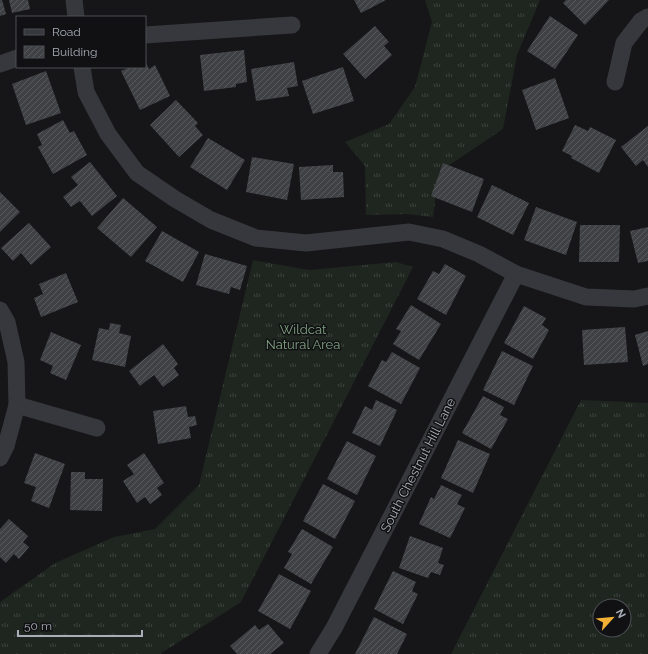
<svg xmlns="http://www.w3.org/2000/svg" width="648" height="654" viewBox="0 0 648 654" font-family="Raleway,sans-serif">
<defs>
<pattern id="grass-tufts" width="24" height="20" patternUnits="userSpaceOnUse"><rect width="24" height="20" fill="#1e261f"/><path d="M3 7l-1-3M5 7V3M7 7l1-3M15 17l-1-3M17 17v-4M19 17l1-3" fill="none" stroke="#3c433d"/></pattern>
<pattern id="building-hatch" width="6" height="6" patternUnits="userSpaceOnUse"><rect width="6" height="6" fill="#404145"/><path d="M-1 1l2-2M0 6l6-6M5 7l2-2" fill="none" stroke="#595a5e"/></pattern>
</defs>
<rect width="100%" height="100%" fill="#161618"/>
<g fill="url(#grass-tufts)" fill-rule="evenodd">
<path d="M425 0H540L517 55 503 129 439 172 433 217 407 214 366 215 365 166 345 142 389 124 415 87 432 22Z"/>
<path d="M253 260 309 270 396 262 413 267 241 602 160 654H0V602L55 563 114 537 155 529 199 485Z"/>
<path d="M581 400 648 403V654H451ZM600 606H624V630H600Z"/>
</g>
<g fill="url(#building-hatch)">
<path d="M0 0H2L6 14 0 16Z"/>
<path d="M9 0H28L30 9 12 13Z"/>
<path d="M354 0H386L361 13Z"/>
<path d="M566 0H609L585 25 563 3Z"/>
<path d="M550 16 578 35 555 69 527 51Z"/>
<path d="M375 26 389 42 384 46 392 55 365 79 343 54Z"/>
<path d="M244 50 247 82 236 84V87L204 91 200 55Z"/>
<path d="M145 61 149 69 155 65 170 96 140 110 121 71 130 67H145Z"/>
<path d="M294 62 298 86 287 88 289 96 256 101 251 69Z"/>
<path d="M343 67 354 101 313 114 302 81Z"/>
<path d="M46 71 61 113 26 125 12 84Z"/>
<path d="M555 78 569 118 536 130 522 90Z"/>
<path d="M176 100 198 123 195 126 203 135 179 157 150 125Z"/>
<path d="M63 120 70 133 74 131 87 155 53 174 38 147 42 145 37 134Z"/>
<path d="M575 125 588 131 590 127 616 140 599 173 571 158 572 156 562 151Z"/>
<path d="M648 126V167L643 160 636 166 621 147Z"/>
<path d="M208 138 245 160 227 190 190 167Z"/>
<path d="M252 157 294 164 287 200 246 192Z"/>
<path d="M90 162 117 196 92 216 80 201 71 207 63 197 78 185 71 177Z"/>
<path d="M443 163 484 179 472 212 431 196Z"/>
<path d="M333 165V172H343L344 197 301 200 299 167Z"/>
<path d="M492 185 529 203 513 235 477 217Z"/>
<path d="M0 192 20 212 0 232Z"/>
<path d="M123 198 157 227 131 257 97 228Z"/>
<path d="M536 207 577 222 566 255 524 240Z"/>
<path d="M29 223 51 247 31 265 21 253 13 261 1 248Z"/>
<path d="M580 225H620L619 262H579Z"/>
<path d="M648 227V261L638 263 630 231Z"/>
<path d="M162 231 199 252 183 282 145 261Z"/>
<path d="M205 254 247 266 240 290 231 287 229 294 196 285Z"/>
<path d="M445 264 466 276 446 315 417 299 433 271 439 274Z"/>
<path d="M66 273 78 302 41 317 34 298 43 294 39 284Z"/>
<path d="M411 305 441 324 419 360 393 344 401 331 396 329Z"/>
<path d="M524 306 546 318 542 325 549 330 533 359 504 343Z"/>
<path d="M110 323 121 325 119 333 131 336 125 367 92 360 99 328 109 330Z"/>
<path d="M625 327 628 362 584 365 582 330Z"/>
<path d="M648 331V364L643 366 635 335Z"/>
<path d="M51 332 81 345 66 380 50 373 53 366 40 360Z"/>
<path d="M163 344 178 364 174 368 179 375 163 387 154 375 140 386 129 371Z"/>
<path d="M502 351 533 366 514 405 483 390Z"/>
<path d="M392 352 420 368 401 404 368 386 382 360 386 362Z"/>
<path d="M483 396 504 407 500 415 508 419 491 449 462 433Z"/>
<path d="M376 400 397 410 380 446 352 433 365 406 372 410Z"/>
<path d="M186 406 188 417 195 416 197 425 189 427 191 438 158 444 153 411Z"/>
<path d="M458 440 490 454 473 493 441 478Z"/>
<path d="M347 441 376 456 357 495 327 479Z"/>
<path d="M35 453 65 464 49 508 31 501 36 487 24 483Z"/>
<path d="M144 453 164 483 157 488 162 495 150 504 145 497 137 503 123 481 134 474 127 465Z"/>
<path d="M71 472H85V479H103L102 511 70 510Z"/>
<path d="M323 484 355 501 335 539 303 521Z"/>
<path d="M441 485 462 495 457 504 465 508 450 538 419 524 431 497 434 499Z"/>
<path d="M9 519 28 536 23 542 29 547 19 559 14 554 6 563 0 557V529Z"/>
<path d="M302 529 333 547 311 584 284 568 292 554 288 552Z"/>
<path d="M410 536 443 548 438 563 444 565 440 575 431 572 428 578 399 568Z"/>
<path d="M393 571 416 582 412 591 418 594 403 624 374 609Z"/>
<path d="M279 574 311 591 290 629 258 611Z"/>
<path d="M374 617 407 634 397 654H355Z"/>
<path d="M268 624 284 643 270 654H237L230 646 255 625 259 630Z"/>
</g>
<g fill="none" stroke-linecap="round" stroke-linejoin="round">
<g stroke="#37383d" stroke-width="17">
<path d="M74 0 76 17"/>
<path d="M145 35 292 25"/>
<path d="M0 64 17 58"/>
<path d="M82 67 86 92 108 134 137 173 175 199 211 220 256 238 306 243 409 232 443 239 479 254 516 274 586 297 634 299 648 296"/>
<path d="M615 82 624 43 641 21 648 17"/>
<path d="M0 310 7 322 16 362 17 405 6 446 0 458"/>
<path d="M17 405 97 428"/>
<path d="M318 654 334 628 516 274"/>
</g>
</g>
<g text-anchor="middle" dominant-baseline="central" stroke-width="3" stroke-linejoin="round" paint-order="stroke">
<g font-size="13" fill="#7fa381" stroke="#111113">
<text x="303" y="329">Wildcat<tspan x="303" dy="15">Natural Area</tspan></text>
</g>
<g font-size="13" fill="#a8adb8" stroke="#111113">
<text transform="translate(418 465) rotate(-63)">South Chestnut Hill Lane</text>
</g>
</g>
<rect x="16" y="16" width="130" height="52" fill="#111113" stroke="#4d4f55"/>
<rect x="24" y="29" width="20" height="6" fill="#37383d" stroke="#4d4f55"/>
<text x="52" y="36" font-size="12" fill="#a8adb8">Road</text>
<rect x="24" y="46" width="20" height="12" fill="url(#building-hatch)" stroke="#4d4f55"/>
<text x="52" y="56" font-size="12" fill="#a8adb8">Building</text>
<g transform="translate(612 618) rotate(63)"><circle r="19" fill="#111113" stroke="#4d4f55"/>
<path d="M0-3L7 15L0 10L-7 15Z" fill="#f2b134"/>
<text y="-6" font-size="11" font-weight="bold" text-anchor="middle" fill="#a8adb8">N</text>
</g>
<path d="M18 630v6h124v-6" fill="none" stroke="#a8adb8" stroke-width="2"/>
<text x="24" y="630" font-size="12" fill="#a8adb8" stroke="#111113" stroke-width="3" paint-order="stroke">50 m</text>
</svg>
